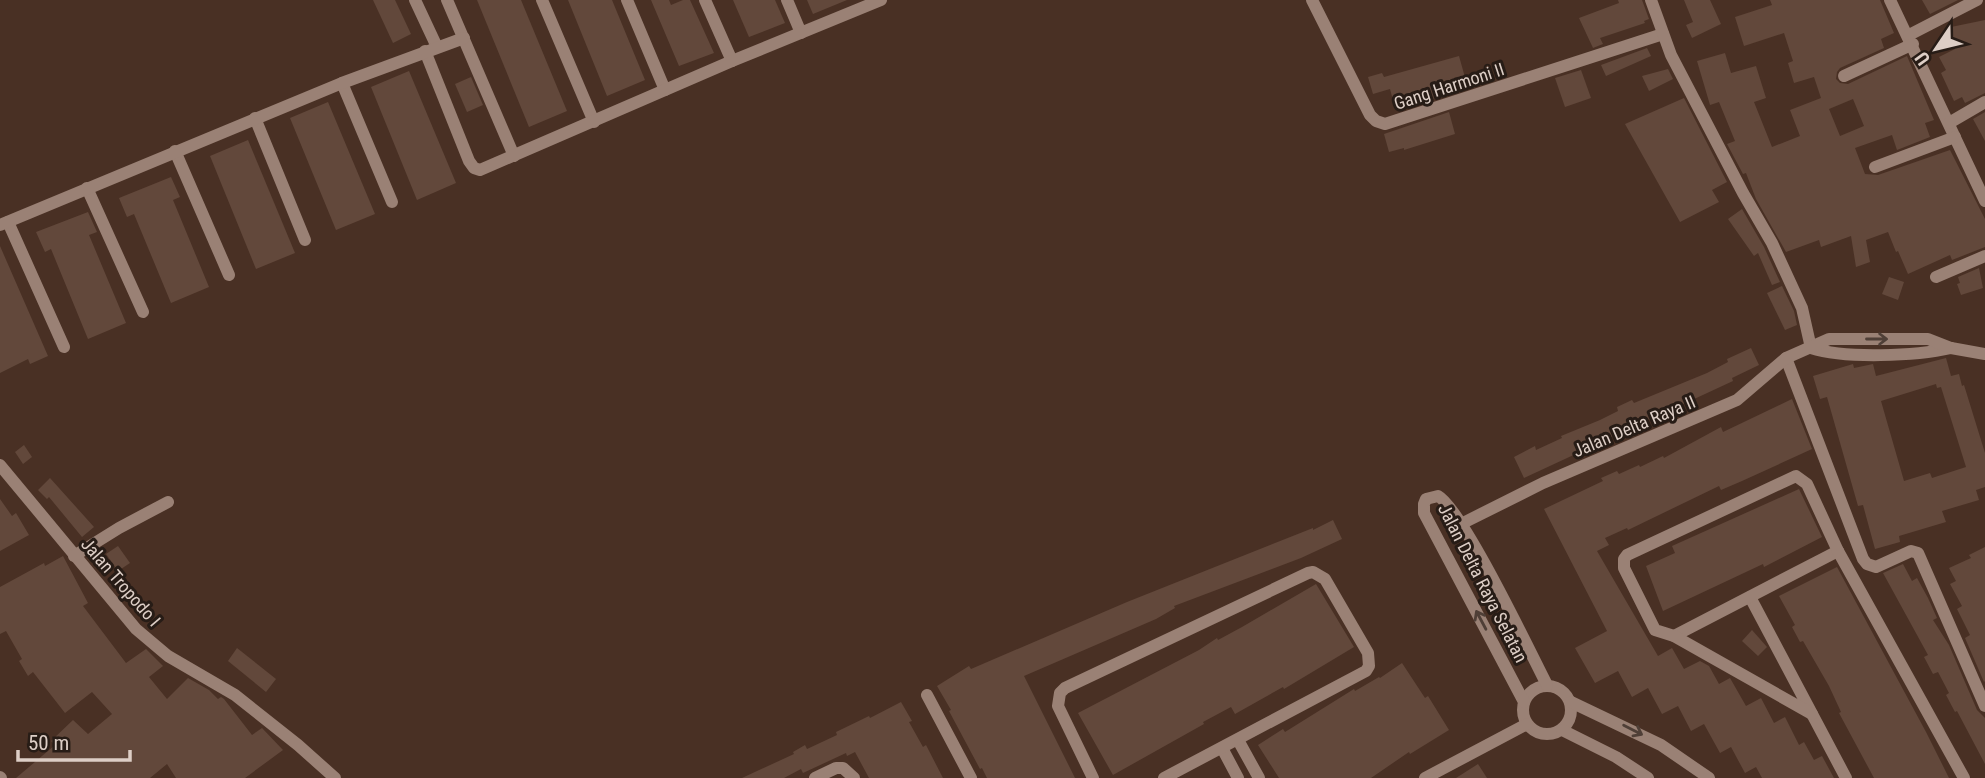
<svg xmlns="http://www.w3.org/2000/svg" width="1985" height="778" viewBox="0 0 1985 778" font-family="'Roboto Condensed',sans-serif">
<rect width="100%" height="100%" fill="#493024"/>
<g fill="#62483b" fill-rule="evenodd">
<path d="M373 0H395L411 34 393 43Z"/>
<path d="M477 0H521L567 111 529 127Z"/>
<path d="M568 0H612L645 80 607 96Z"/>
<path d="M651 0H669L671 5 683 0H690L714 53 679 66Z"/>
<path d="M733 0H775L785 23 749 37Z"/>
<path d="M807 0H847L813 14Z"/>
<path d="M1618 0H1642L1649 19 1644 21 1645 23 1600 38 1603 44 1593 48 1579 18 1619 3Z"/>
<path d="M1684 0H1710L1721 24 1692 38 1686 25 1693 22Z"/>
<path d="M1770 0H1880L1894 33 1881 39 1884 48 1840 68 1837 72 1836 79 1840 83 1848 84 1907 56 1934 120 1925 123 1930 137 1897 150 1892 135 1855 148 1865 174 1878 175 1950 150 1985 219V247L1952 260 1950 255 1908 274 1898 251 1896 252 1888 232 1866 240 1870 262 1856 267 1851 236 1821 247 1819 240 1786 252 1756 199 1746 173 1743 174 1727 144 1735 141 1719 102 1710 105 1697 61 1725 53 1731 73 1756 66 1766 98 1754 102 1772 147 1800 136 1790 110 1821 98 1814 77 1794 83 1788 63 1793 61 1784 33 1744 46 1735 17 1772 5ZM1853 99 1864 126 1840 136 1829 109Z"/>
<path d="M1922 0H1958L1930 14Z"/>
<path d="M1985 20V93L1965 103 1962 97 1954 101 1941 73 1946 70 1939 57 1955 49 1951 27Z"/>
<path d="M1647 48 1651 56 1606 76 1601 65Z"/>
<path d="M1459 56 1466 81 1434 90 1436 98 1417 104 1415 97 1394 104 1390 89 1373 94 1368 77 1382 73 1384 77Z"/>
<path d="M1668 69 1673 79 1649 91 1642 76Z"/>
<path d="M1581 70 1591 98 1565 107 1555 78Z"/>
<path d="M409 71 456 183 417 200 371 87Z"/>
<path d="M471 77 483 105 467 112 455 84Z"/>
<path d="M1684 98 1727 182 1712 190 1719 202 1680 222 1625 124Z"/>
<path d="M328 102 375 214 336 230 290 118Z"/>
<path d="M1449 112 1455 134 1404 150V148L1389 152 1384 134Z"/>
<path d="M1985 112V141L1973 119Z"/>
<path d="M248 140 295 253 256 269 210 156Z"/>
<path d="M171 177 180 197 173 200 209 287 171 303 134 214 127 217 119 198Z"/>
<path d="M1742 209 1764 247 1780 282 1772 285 1758 253 1754 256 1728 219Z"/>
<path d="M88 212 97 232 89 235 126 323 88 339 51 249 45 252 36 232Z"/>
<path d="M0 246 48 356 30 364 28 359 0 373Z"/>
<path d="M1979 268 1983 288 1961 295 1957 284 1960 283 1958 277Z"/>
<path d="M1889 277 1904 282 1898 300 1882 294Z"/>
<path d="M1782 286 1794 311 1797 325 1785 330 1767 293Z"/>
<path d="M1751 348 1759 365 1732 378 1733 381 1524 478 1514 457 1535 446 1536 450 1562 438 1561 436 1600 420 1618 411 1617 407 1632 400 1634 403 1707 373 1728 362 1727 359Z"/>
<path d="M1946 358 1951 376 1959 374 1962 386 1964 385 1985 453V487L1976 490 1979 500 1942 511 1946 522 1899 536 1900 542 1875 549 1863 505 1858 506 1827 397 1820 399 1813 376 1853 364 1854 368 1873 364 1876 376ZM1936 384 1937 388 1941 387 1966 467 1932 478 1930 473 1904 481 1881 401Z"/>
<path d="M1792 399 1812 449 1742 481 1721 490 1719 486 1628 530 1627 528 1605 538 1609 545 1597 551 1658 656 1672 648 1684 669 1700 661 1709 666 1719 684 1730 678 1746 706 1761 698 1774 723 1785 717 1799 745 1804 742 1814 760 1822 756 1834 778H1762L1756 767 1745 773 1731 747 1720 753 1704 724 1691 731 1678 706 1662 714 1648 688 1632 697 1618 671 1595 683 1575 648 1607 631 1544 509 1603 481 1601 478 1617 471 1619 474 1639 465 1640 467 1663 456 1664 458 1721 427 1723 432Z"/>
<path d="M24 445 32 457 23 464 15 452Z"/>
<path d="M50 478 94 527 82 537 49 497 47 499 38 490Z"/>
<path d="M1799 489 1822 537 1764 567 1763 564 1663 611 1646 566 1675 553 1672 546Z"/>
<path d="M0 499 12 516 16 513 29 535 0 551Z"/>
<path d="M1333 520 1342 539 1301 558 1174 606 1175 608 1156 619 1024 676 1075 778H987L982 768 980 769 949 711 951 710 937 686 969 666 971 669 1127 602 1313 528V530Z"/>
<path d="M118 546 130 563 118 571 106 554Z"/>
<path d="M1985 547V681L1984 682 1965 638 1970 635 1957 609 1962 606 1950 584 1956 581 1949 568 1971 558 1969 555Z"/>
<path d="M63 556 88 603 83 606 126 663 146 649 163 666 149 677 167 699 188 678 209 690 218 699 221 697 224 699 252 735 262 728 283 750 245 778H176L167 764 150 778H16L55 745 51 741 73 720 88 734 112 714 92 692 65 713 33 672 28 676 19 661 22 659 6 631 0 634V587L44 563 45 566Z"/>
<path d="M1903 564 1912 581 1917 578 1928 598 1937 618 1933 620 1949 645 1977 710 1985 718V764L1957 711 1955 712 1946 695 1949 693 1938 672 1933 674 1924 657 1928 655 1883 573Z"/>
<path d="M1837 567 1926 732 1949 778H1874L1839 713 1841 712 1829 686 1803 641 1800 642 1792 627 1795 625 1779 596Z"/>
<path d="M1316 584 1354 647 1284 689 1283 687 1235 714 1231 707 1203 722 1204 724 1113 775 1078 713 1199 650 1217 638 1218 640 1242 627Z"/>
<path d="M1752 630 1767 647 1758 656 1742 641Z"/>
<path d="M237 648 276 679 266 692 228 661Z"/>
<path d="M1402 663 1425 698 1428 696 1449 730 1410 754 1409 752 1371 778H1279L1258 745 1283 729 1285 732 1354 689 1355 691 1379 677 1380 678Z"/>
<path d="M901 702 912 721 909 722 923 747 926 745 943 778H869L855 752 847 756 846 753 803 773 801 769 784 778H742L794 754 793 752 805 745 807 749 837 735 836 732 869 716 870 718Z"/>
<path d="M1478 764 1487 778H1456Z"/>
</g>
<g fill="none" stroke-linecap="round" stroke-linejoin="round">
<g stroke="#9a8175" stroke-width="12">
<path d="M415 0 437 47"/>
<path d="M447 0 514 156"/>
<path d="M542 0 594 122"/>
<path d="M627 0 665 90"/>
<path d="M705 0 732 61"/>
<path d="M787 0 801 33"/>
<path d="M1312 0 1370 115 1376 121 1385 124 1663 34"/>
<path d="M1651 0 1671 55 1743 193 1772 243 1802 308 1811 348"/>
<path d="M1890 0 1985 201"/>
<path d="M1909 35 1977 0"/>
<path d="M425 51 469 161 474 168 480 170 732 61 881 0"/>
<path d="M1844 76 1913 44"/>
<path d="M342 83 392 202"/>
<path d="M255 118 305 240"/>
<path d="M1949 123 1985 102"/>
<path d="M175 151 229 275"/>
<path d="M1875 167 1955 137"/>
<path d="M87 188 143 312"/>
<path d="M8 222 64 347"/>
<path d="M0 225 342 83 464 38"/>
<path d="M1936 277 1985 256"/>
<path d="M1811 348C1845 359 1916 356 1951 348"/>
<path d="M1786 358 1863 559 1867 564 1876 567 1911 551 1918 553 1985 706"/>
<path d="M0 465 136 629 168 656 235 695 298 745 335 778"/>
<path d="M1461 524 1543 483 1737 400 1786 358 1829 339H1928L1951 348 1985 354"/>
<path d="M74 556 119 528 168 502"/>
<path d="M1750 597 1846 778"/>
<path d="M1674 636 1838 551"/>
<circle cx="1547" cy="710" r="24"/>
<path d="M927 695 971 778"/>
<path d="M1524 702 1424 513V504L1426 499 1438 496C1462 509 1530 652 1547 685"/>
<path d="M1571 702 1661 745 1709 778"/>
<path d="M1812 714 1674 636 1655 630 1624 568V559L1627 555 1796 476 1807 484 1838 551 1964 778"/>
<path d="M1562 730 1616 757 1648 778"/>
<path d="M1238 740 1259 778"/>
<path d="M1222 748 1238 778"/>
<path d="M0 777 1 778"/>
<path d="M815 778 836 768H843L854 778"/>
<path d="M1093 778 1058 706 1060 693 1065 688 1308 573 1313 572 1325 579 1368 653 1369 666 1366 671 1164 778"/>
<path d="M1425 778 1527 724"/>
</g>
</g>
<defs><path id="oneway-shaft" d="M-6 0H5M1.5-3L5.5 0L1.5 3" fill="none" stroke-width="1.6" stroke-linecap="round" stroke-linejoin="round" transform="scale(1.75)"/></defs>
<g stroke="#4f3f37">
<use href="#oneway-shaft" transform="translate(1877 339)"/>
<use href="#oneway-shaft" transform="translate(1481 620) rotate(-118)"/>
<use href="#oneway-shaft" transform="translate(1633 730) rotate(27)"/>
</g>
<g text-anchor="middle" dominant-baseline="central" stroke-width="6" stroke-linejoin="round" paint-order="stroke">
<g font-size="18" fill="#ddcec6" stroke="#271c16">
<text transform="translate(1449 86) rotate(-18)">Gang Harmoni II</text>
<text transform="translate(1634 426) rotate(-23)">Jalan Delta Raya II</text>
<text transform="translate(121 582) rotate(49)">Jalan Tropodo I</text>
<text transform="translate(1483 583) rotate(63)">Jalan Delta Raya Selatan</text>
</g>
</g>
<g transform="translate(1936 49) rotate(235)" stroke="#271c16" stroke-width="5" paint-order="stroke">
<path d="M0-5L12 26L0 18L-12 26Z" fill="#ddcec6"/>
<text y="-10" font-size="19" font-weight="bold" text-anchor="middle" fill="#ddcec6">U</text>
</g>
<path d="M18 750v10h112v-10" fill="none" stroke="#ddcec6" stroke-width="3.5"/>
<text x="28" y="750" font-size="21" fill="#ddcec6" stroke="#271c16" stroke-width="5" paint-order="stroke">50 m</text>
</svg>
